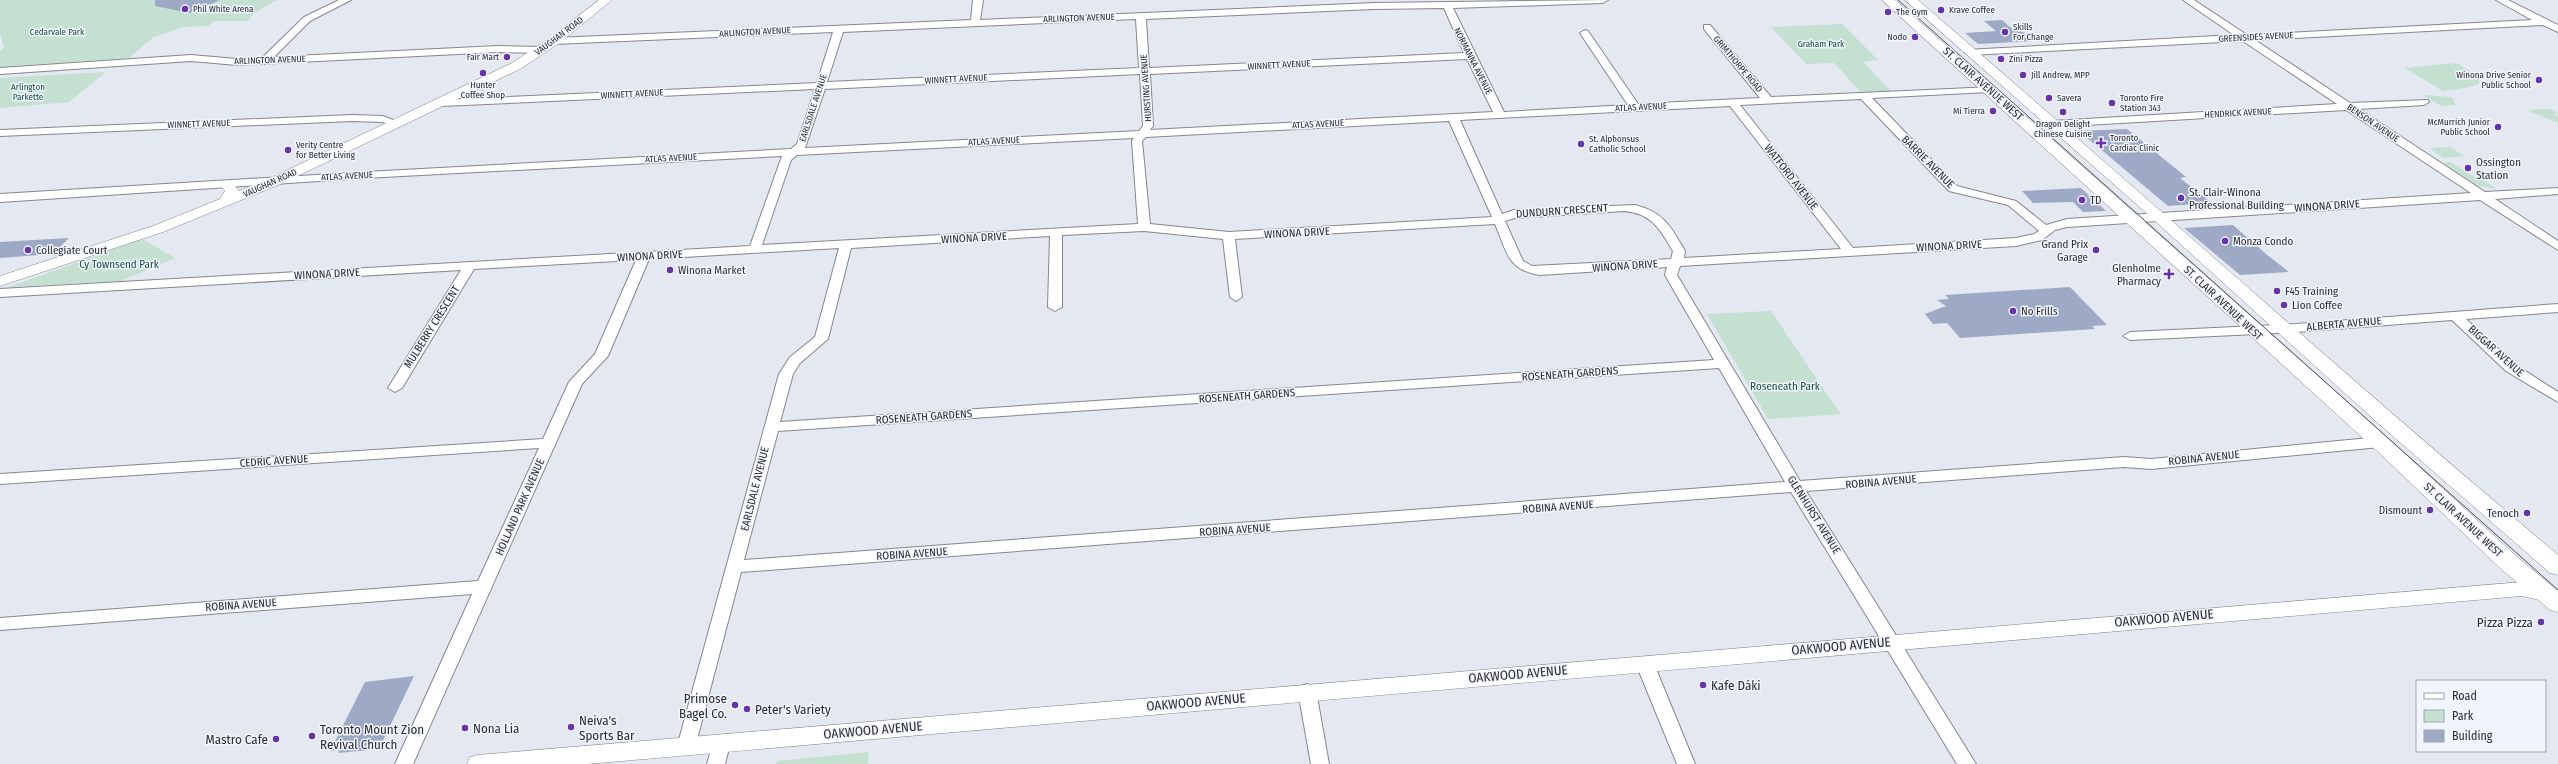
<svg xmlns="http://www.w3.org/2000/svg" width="2558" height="764" viewBox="0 0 2558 764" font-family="'Fira Sans Condensed',sans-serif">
<rect width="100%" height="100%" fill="#e4e8f0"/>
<g fill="#c3e0d1">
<path d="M0 0H277L254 13 248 21H215L208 26 184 27 154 37 129 58 0 67V51L4 47 0 33Z"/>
<path d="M1842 24 1878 60 1863 62 1891 91 1861 92 1834 63 1806 64 1771 27Z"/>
<path d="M2457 63 2478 77 2479 83 2471 87 2443 91 2405 68Z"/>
<path d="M106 72 69 102 0 108V78Z"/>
<path d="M2423 95 2452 97 2456 105 2441 106Z"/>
<path d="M2549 109 2558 113 2555 114 2558 117V123L2527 110Z"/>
<path d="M2450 147 2464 156 2443 158 2429 148Z"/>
<path d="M2450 162 2479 180H2484L2497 189 2478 186 2443 163Z"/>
<path d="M142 239 175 258 121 281 9 287Z"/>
<path d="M1771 311 1837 409 1841 414 1768 419 1707 314Z"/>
<path d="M869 752 868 764H776L777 761Z"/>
</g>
<g fill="#9eaac5">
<path d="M155 0H220L190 13 155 6Z"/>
<path d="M2002 20 2011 28 2017 27 2035 41 1978 44 1965 33 1996 31 1984 21Z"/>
<path d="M2127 129 2186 177 2180 178 2212 203 2168 206 2079 131Z"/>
<path d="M2081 188 2106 211 2083 212 2073 202 2033 203 2022 191Z"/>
<path d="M2233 225 2266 254 2289 272 2240 275 2184 228Z"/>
<path d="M69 238 53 254 0 258V242Z"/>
<path d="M2070 287 2107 325 2092 326 2095 329 1960 338 1947 323 1933 324 1925 314 1946 306 1937 300 1949 299 1945 295Z"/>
<path d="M414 676 379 749 338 753 339 750 330 751 365 682Z"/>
</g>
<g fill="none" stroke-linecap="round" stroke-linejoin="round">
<defs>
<g id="minor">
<path d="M339 0H351L310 21 274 57 498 46 541 47 546 50 541 53 498 52 237 65 191 61 0 74V68L191 55 237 59 262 58 304 17Z"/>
<path d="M973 0H983L980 20 1374 3 1608 0 1603 3 1453 8 1504 112 1628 105 1580 33 1585 30 1588 31 1638 104 1760 98 1704 29V25H1710L1771 97 1993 87 1994 89 1989 92 1872 98 1957 186 2016 201 2046 225 2067 219 2471 193 2346 110 2052 127 2047 124 2052 121 2337 104 2243 41 1969 55 1964 52 1966 50 2234 35 2183 0H2194L2247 35 2532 20 2496 0H2508L2558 25V32L2543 25 2255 40 2350 103 2428 100 2429 102 2424 105 2359 109 2485 192 2558 188V194L2495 199 2558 241V250L2480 200 2067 227 2055 230 2042 240 2016 246 1680 266 1677 275 1800 481 2124 457 2151 459 2380 437 2387 442 2380 447 2151 469 2124 467 1806 491 1976 764H1957L1791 492 741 572 695 747 693 752 686 755 679 752 677 747 779 374 790 357 815 337 839 248 649 259 608 356 582 384 413 764H395L472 594 0 630V618L478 581 539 448 0 484V474L543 439 569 382 595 354 636 260 474 269 402 388 395 392 388 388 461 270 0 297V289L750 246 782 156 365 178 0 202V194L365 172 791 149 797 144 815 89 442 106 437 103 442 100 817 83 833 32 554 44 549 41 554 38 971 20ZM1444 8 1464 53 1149 68 1146 19 1374 9ZM1136 19 1139 68 827 82 843 32ZM1467 59 1493 112 1150 130 1153 126 1150 74ZM1140 74 1143 126 1139 131 805 148 825 89ZM1861 99 1949 191 2008 205 2039 231 2034 234 2016 238 1853 248 1740 105ZM1730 106 1841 249 1684 258 1685 251C1671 227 1664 212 1635 205L1514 210 1502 214 1460 120ZM1449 121 1492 217 1229 232 1150 224 1142 141 1146 137ZM1134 138 1132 141 1138 224 762 245 791 160 797 155ZM1624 211C1651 213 1660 229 1673 251L1671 259 1532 266 1523 261 1505 221 1515 218ZM1495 224C1507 251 1506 269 1539 275L1667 267 1665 275 1714 360 780 422 793 374 800 363 828 339 851 248 1050 236 1048 307 1055 311 1062 307V235L1144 231 1223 239 1230 297 1236 301 1242 297 1235 239ZM1719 368 1785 482 744 560 778 431Z"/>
<path d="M352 115 383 116 403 124 398 127 382 122 352 121 0 136V130Z"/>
<path d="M2558 304V312L2466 319 2516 365 2558 392V402L2506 371 2452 320 2296 332 2130 340 2123 336 2130 332 2296 324Z"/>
<path d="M1645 657 1651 659 1654 664 1695 764H1677L1636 664 1639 659Z"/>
<path d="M1307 684 1313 686 1316 691 1329 764H1311L1298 691 1301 686Z"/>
<path d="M721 736 728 739 730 744 725 764H707L714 739Z"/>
</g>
<g id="tertiary">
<path d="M599 0H612L558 44 520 69 283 183 163 232 0 286V276L153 226 220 199 225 191 219 184 221 181H231L239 191 273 177 512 63 550 38Z"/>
<path d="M2522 582 2558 590V604L2522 596 587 764H467L470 757 478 755Z"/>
</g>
<g id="secondary">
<path d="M1882 0H1895L2390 440 2516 556 2558 591V612L2550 610 2500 568 2376 450Z"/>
<path d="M1905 0H1918C2132 184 2342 373 2558 555V575L2550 573 2380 425 2144 211Z"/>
</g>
</defs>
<use href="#minor" stroke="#84878e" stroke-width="2"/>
<use href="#tertiary" stroke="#84878e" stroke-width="1"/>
<use href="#secondary" stroke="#84878e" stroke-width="1"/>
<use href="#minor" fill="#fff" fill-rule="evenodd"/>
<use href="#tertiary" fill="#fff" fill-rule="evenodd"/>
<use href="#secondary" fill="#fff" fill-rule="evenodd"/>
<path stroke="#4f5155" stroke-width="1" d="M1898 0 2558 590"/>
</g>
<g fill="#6833a9" stroke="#f1f5fd" stroke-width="1.5">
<circle cx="185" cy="9" r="4"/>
<circle cx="1941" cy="10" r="4"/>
<circle cx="1888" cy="12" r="4"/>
<circle cx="2005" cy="32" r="4"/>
<circle cx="1915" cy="37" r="4"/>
<circle cx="507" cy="57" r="4"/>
<circle cx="2001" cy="59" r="4"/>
<circle cx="483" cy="73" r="4"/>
<circle cx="2023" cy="75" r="4"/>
<circle cx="2539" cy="80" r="4"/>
<circle cx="2049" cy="98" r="4"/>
<circle cx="2112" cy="103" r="4"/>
<circle cx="1993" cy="111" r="4"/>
<circle cx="2063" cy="112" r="4"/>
<circle cx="2498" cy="127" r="4"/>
<path d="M2099 137h4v4h4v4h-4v4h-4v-4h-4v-4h4z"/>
<circle cx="1581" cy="144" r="4"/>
<circle cx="288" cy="150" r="4"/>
<circle cx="2468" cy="168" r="4"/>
<circle cx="2181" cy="198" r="4"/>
<circle cx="2082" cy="200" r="4"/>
<circle cx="2225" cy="241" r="4"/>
<circle cx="28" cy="250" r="4"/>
<circle cx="2096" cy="250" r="4"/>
<circle cx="670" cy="270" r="4"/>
<path d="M2167 268h4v4h4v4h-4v4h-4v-4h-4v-4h4z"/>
<circle cx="2277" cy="291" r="4"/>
<circle cx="2284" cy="305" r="4"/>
<circle cx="2013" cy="311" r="4"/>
<circle cx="2430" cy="510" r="4"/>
<circle cx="2527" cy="513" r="4"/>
<circle cx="2541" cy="622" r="4"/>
<circle cx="1703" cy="685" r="4"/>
<circle cx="735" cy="705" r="4"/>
<circle cx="747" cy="709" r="4"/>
<circle cx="571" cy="727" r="4"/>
<circle cx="465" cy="728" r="4"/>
<circle cx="312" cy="736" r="4"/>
<circle cx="276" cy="739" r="4"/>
</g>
<g text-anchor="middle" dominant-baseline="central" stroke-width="3" stroke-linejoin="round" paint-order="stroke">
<g font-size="9" fill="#2b2d30" stroke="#f1f5fd" text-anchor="start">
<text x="193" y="9">Phil White Arena</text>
<text x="1949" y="10">Krave Coffee</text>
<text x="1896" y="12">The Gym</text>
<text x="2013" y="27">Skills<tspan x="2013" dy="10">For Change</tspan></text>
<text x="1907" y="37" text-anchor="end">Nodo</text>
<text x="499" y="57" text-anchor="end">Fair Mart</text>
<text x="2009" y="59">Zini Pizza</text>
<text x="2031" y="75">Jill Andrew, MPP</text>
<text x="2531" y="75" text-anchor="end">Winona Drive Senior<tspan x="2531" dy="10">Public School</tspan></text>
<text x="483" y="85" text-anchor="middle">Hunter<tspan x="483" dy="10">Coffee Shop</tspan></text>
<text x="2057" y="98">Savera</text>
<text x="2120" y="98">Toronto Fire<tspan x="2120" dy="10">Station 343</tspan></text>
<text x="1985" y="111" text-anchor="end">Mi Tierra</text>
<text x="2490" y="122" text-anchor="end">McMurrich Junior<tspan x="2490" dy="10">Public School</tspan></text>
<text x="2063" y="124" text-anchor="middle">Dragon Delight<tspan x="2063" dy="10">Chinese Cuisine</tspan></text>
<text x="2110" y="138">Toronto<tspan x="2110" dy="10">Cardiac Clinic</tspan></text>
<text x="1589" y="139">St. Alphonsus<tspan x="1589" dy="10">Catholic School</tspan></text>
<text x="296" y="145">Verity Centre<tspan x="296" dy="10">for Better Living</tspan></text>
</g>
<g font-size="9" fill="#2b2d30" stroke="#f1f5fd">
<text transform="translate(1079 18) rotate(-2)">ARLINGTON AVENUE</text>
<text transform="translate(755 32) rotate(-3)">ARLINGTON AVENUE</text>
<text transform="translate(559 36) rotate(-37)">VAUGHAN ROAD</text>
<text transform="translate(2256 37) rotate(-3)">GREENSIDES AVENUE</text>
<text transform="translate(270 60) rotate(-2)">ARLINGTON AVENUE</text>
<text transform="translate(1473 61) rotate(63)">NORMANNA AVENUE</text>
<text transform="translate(1738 64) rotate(50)">GRIMTHORPE ROAD</text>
<text transform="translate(1279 65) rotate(-3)">WINNETT AVENUE</text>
<text transform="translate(956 79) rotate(-3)">WINNETT AVENUE</text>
<text transform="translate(1146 88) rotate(-94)">HURSTING AVENUE</text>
<text transform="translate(632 94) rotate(-3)">WINNETT AVENUE</text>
<text transform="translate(1641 107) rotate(-3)">ATLAS AVENUE</text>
<text transform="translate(813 108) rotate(-72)">EARLSDALE AVENUE</text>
<text transform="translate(2238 113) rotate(-3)">HENDRICK AVENUE</text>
<text transform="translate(2373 123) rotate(34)">BENSON AVENUE</text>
<text transform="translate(199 124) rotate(-2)">WINNETT AVENUE</text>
<text transform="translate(1318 124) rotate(-3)">ATLAS AVENUE</text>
<text transform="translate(994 141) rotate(-3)">ATLAS AVENUE</text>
<text transform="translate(671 158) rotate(-3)">ATLAS AVENUE</text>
<text transform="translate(347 176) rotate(-3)">ATLAS AVENUE</text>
<text transform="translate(270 183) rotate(-24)">VAUGHAN ROAD</text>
</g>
<g font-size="9" fill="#144f39" stroke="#f1f5fd">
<text x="57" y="32">Cedarvale Park</text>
<text x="1821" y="44">Graham Park</text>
<text x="28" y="87">Arlington<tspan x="28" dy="10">Parkette</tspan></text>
</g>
<g font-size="11" fill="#2b2d30" stroke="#f1f5fd">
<text transform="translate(1983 84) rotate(42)">ST. CLAIR AVENUE WEST</text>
<text transform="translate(1928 162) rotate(45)">BARRIE AVENUE</text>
<text transform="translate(1791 177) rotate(52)">WATFORD AVENUE</text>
<text transform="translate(2327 206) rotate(-4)">WINONA DRIVE</text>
<text transform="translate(1562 211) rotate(-4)">DUNDURN CRESCENT</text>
<text transform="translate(1297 233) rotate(-3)">WINONA DRIVE</text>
<text transform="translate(974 238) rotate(-3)">WINONA DRIVE</text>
<text transform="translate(1949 246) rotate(-3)">WINONA DRIVE</text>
<text transform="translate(650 256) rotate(-3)">WINONA DRIVE</text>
<text transform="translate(1625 266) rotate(-4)">WINONA DRIVE</text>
<text transform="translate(327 274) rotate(-3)">WINONA DRIVE</text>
<text transform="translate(2223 303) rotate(43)">ST. CLAIR AVENUE WEST</text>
<text transform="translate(2344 324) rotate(-5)">ALBERTA AVENUE</text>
<text transform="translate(432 327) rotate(-58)">MULBERRY CRESCENT</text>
<text transform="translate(2496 351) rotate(42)">BIGGAR AVENUE</text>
<text transform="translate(1570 374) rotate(-4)">ROSENEATH GARDENS</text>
<text transform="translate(1247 396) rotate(-4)">ROSENEATH GARDENS</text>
<text transform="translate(924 417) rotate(-4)">ROSENEATH GARDENS</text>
<text transform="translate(2204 458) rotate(-6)">ROBINA AVENUE</text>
<text transform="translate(274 461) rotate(-4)">CEDRIC AVENUE</text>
<text transform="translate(1881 482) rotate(-5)">ROBINA AVENUE</text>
<text transform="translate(755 489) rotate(-76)">EARLSDALE AVENUE</text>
<text transform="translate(520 507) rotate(-66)">HOLLAND PARK AVENUE</text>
<text transform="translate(1558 507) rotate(-4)">ROBINA AVENUE</text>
<text transform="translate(1814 515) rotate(58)">GLENHURST AVENUE</text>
<text transform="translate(2463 520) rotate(43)">ST. CLAIR AVENUE WEST</text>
<text transform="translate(1235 530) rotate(-4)">ROBINA AVENUE</text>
<text transform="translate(912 554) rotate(-4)">ROBINA AVENUE</text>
<text transform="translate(241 605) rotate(-4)">ROBINA AVENUE</text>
</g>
<g font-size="11" fill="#2b2d30" stroke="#f1f5fd" text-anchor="start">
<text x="2476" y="162">Ossington<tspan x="2476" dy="13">Station</tspan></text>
<text x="2189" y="192">St. Clair-Winona<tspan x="2189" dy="13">Professional Building</tspan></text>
<text x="2090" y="200">TD</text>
<text x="2233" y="241">Monza Condo</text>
<text x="2088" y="244" text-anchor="end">Grand Prix<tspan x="2088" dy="13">Garage</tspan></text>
<text x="36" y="250">Collegiate Court</text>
<text x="2161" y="268" text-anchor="end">Glenholme<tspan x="2161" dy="13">Pharmacy</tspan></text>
<text x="678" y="270">Winona Market</text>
<text x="2285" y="291">F45 Training</text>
<text x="2292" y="305">Lion Coffee</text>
<text x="2021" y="311">No Frills</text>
<text x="2422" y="510" text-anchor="end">Dismount</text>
<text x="2519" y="513" text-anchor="end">Tenoch</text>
</g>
<g font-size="11" fill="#144f39" stroke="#f1f5fd">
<text x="119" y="264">Cy Townsend Park</text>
<text x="1785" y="386">Roseneath Park</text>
</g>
<g font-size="13" fill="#2b2d30" stroke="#f1f5fd">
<text transform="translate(2164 618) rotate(-5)">OAKWOOD AVENUE</text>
<text transform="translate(1841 646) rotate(-5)">OAKWOOD AVENUE</text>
<text transform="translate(1518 674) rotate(-5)">OAKWOOD AVENUE</text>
<text transform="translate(1196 702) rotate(-5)">OAKWOOD AVENUE</text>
<text transform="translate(873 730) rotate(-5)">OAKWOOD AVENUE</text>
</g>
<g font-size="13" fill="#2b2d30" stroke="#f1f5fd" text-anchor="start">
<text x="2533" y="622" text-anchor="end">Pizza Pizza</text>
<text x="1711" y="685">Kafe Dáki</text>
<text x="727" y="698" text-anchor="end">Primose<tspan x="727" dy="15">Bagel Co.</tspan></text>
<text x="755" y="709">Peter's Variety</text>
<text x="579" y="720">Neiva's<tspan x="579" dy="15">Sports Bar</tspan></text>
<text x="473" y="728">Nona Lia</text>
<text x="320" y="729">Toronto Mount Zion<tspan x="320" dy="15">Revival Church</tspan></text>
<text x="268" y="739" text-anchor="end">Mastro Cafe</text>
</g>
</g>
<rect x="2416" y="680" width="130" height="72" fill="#f1f5fd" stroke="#a2a5ab"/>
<rect x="2424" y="693" width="20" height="6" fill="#ffffff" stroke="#a2a5ab"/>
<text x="2452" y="700" font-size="12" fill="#2b2d30">Road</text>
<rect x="2424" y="710" width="20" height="12" fill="#c3e0d1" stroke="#a2a5ab"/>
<text x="2452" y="720" font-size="12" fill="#2b2d30">Park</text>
<rect x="2424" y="730" width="20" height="12" fill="#9eaac5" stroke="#a2a5ab"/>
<text x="2452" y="740" font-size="12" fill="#2b2d30">Building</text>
</svg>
